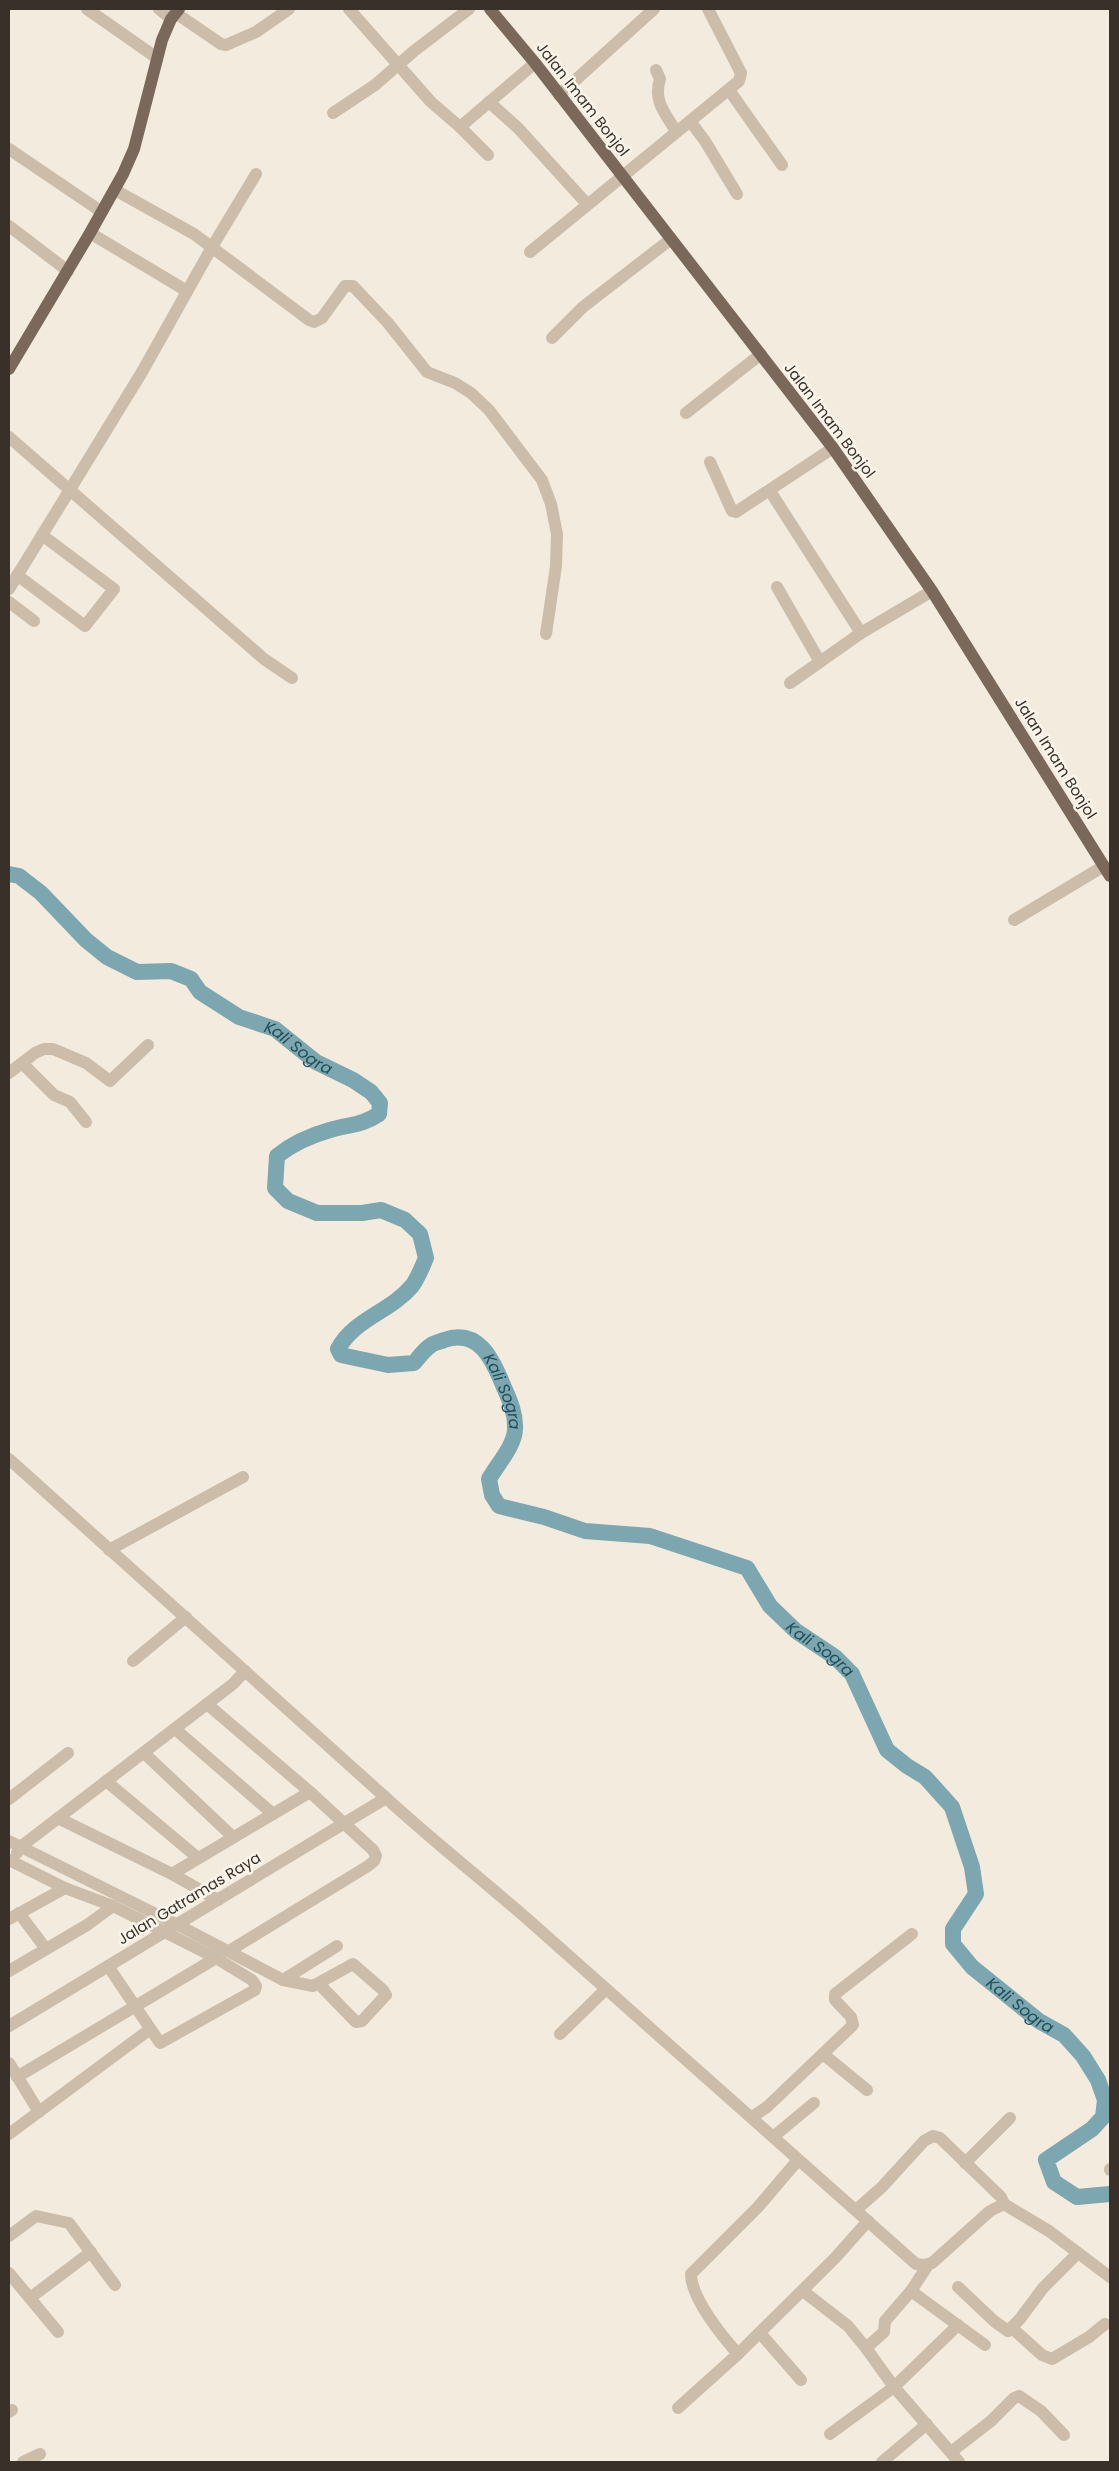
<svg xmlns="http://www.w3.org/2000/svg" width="1119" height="2471" viewBox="0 0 1119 2471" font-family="Poppins,sans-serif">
<rect width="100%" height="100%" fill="#f3ebdd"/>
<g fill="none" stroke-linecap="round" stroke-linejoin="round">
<path stroke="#7ca7b0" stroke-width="16" id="s1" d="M9 874 19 876 41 893 86 940 107 957 137 972 171 971 191 979 200 992 239 1017 275 1029 316 1062 353 1080 371 1092 380 1103 379 1114C361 1126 350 1124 330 1130 312 1135 292 1144 277 1156L275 1188 288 1201 317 1213H362L381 1210 405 1220 420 1234 426 1258C422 1267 418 1278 412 1286 390 1312 354 1319 338 1349L341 1355 388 1365 414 1363C419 1357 424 1350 430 1346 433 1343 440 1342 444 1340 478 1328 492 1358 503 1385 509 1399 516 1413 515 1429 515 1445 497 1465 489 1479L492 1495 499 1506 544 1517 585 1531 650 1536 747 1568 770 1606 796 1631 835 1657 852 1674 887 1750 907 1766 925 1777 952 1807 972 1867 976 1894 953 1929V1944L972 1967 1039 2021 1064 2035 1083 2056 1098 2080 1105 2100 1103 2117 1092 2129 1046 2160 1054 2182 1077 2197 1110 2194"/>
<g stroke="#cbbda9" stroke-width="12">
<path d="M87 9 157 58"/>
<path d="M159 9 171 19"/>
<path d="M349 9 431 102 460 127 535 63"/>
<path d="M177 14 221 44 226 45 256 32 289 9"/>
<path d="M656 70 660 79C653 101 665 113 676 131"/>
<path d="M729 90 782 165"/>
<path d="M559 95 654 9"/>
<path d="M489 102 518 128 587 204"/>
<path d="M333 113 375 85 414 51 469 9"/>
<path d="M690 121 705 141 737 194"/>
<path d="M460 127 488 155"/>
<path d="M9 149 102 212"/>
<path d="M115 190 194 234 309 320 314 322 322 318 345 286H353L388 323 427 372 455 383 471 393 489 410 542 480 551 504 557 534 556 566 546 634"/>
<path d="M9 226 68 271"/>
<path d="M90 233 187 291"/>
<path d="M530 252 739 81 741 73 708 9"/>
<path d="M552 338 583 307 671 239"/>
<path d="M686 413 761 354"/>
<path d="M9 437 264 659 292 678"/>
<path d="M710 462 732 511 736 512 833 448"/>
<path d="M770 491 861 633 932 591"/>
<path d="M17 575 85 626 114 589 42 535"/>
<path d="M777 587 820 662"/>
<path d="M9 589 142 372 212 247 256 174"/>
<path d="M9 602 34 621"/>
<path d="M790 683 861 633"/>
<path d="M1014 920 1104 866"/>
<path d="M22 1063 54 1095 70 1102 86 1122"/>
<path d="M9 1073 35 1053 44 1049H53L86 1063 110 1081 148 1045"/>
<path d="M9 1459C135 1571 259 1685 385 1797 433 1841 484 1881 533 1924 661 2037 789 2150 916 2264L923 2265 932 2263 990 2211 1004 2204 1049 2231 1110 2277"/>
<path d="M109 1550 243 1477"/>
<path d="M133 1661 186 1617"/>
<path d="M207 1704 310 1792 373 1850 376 1856 374 1861 368 1866 229 1951"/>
<path d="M175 1729 273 1814"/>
<path d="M144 1753 233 1837"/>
<path d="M106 1781 198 1858"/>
<path d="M9 1799 68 1753"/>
<path d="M58 1818 172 1874 218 1900"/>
<path d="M9 1841 176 1924 283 1980 313 1986 353 1964 383 1990 386 1995 362 2021 356 2022 319 1984"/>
<path d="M17 1853 19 1848 233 1684 245 1671"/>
<path d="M9 1860 65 1888 113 1906 216 1958 252 1980 256 1986 255 1990 160 2043 108 1966"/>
<path d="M172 1874 310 1792"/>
<path d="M19 1913 46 1949"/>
<path d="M9 1919 65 1888"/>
<path d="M9 1971 87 1925 113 1906"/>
<path d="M283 1980 337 1946"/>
<path d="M9 2026 386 1798"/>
<path d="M560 2034 606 1989"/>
<path d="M823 2054 867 2090"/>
<path d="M9 2063 39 2112"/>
<path d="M17 2077 216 1958"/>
<path d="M752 2117 767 2107 853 2025 851 2017 835 2000V1994L912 1934"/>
<path d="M9 2134 149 2030"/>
<path d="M773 2137 814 2103"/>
<path d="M798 2160 758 2207 691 2274C691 2298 722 2336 738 2354L835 2258 868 2221"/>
<path d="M965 2163 1010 2118"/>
<path d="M1110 2170V2169"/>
<path d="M856 2210 882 2187 924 2141 933 2136 940 2138 1001 2197 1004 2204"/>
<path d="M9 2236 36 2216 69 2223 115 2285"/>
<path d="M928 2265 911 2291 885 2321 884 2332 866 2348 894 2387 959 2462"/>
<path d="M9 2273 58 2332"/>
<path d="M958 2287 994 2321 1008 2331 1020 2319 1043 2288 1078 2253"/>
<path d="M803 2291 848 2326 866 2348"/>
<path d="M911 2291 985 2345"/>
<path d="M30 2298 91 2252"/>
<path d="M1012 2328 1042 2355 1052 2359 1089 2337 1105 2324"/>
<path d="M760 2333 801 2380"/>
<path d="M678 2408 738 2354"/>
<path d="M9 2412 12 2410"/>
<path d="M830 2434 894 2387 958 2325"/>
<path d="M951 2452 991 2421 1014 2398 1019 2396 1041 2411 1064 2435"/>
<path d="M23 2462 40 2454"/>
<path d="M882 2462 927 2424"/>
</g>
<g stroke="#7a695a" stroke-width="12">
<path d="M490 9 535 63 833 448 932 591 1110 876"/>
<path d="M9 369 90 233 123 174 134 149 162 40 171 19 179 9"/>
</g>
</g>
<g text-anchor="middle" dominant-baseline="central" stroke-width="5" stroke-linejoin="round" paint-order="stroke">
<g font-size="15" fill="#383029" stroke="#faf5ea">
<text transform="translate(583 99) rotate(52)">Jalan Imam Bonjol</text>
<text transform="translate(830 420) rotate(53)">Jalan Imam Bonjol</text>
<text transform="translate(1056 758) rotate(58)">Jalan Imam Bonjol</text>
<text transform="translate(189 1898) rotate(-31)">Jalan Gatramas Raya</text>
</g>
<g font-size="16" font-style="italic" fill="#1e4f5a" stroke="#faf5ea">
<text stroke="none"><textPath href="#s1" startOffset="349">Kali Sogra</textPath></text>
<text stroke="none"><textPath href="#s1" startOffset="1128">Kali Sogra</textPath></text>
<text stroke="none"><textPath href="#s1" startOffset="1622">Kali Sogra</textPath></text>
<text stroke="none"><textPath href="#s1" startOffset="2072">Kali Sogra</textPath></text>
</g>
</g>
<rect width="1119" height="2471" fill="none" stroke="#383029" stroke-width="20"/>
</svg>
